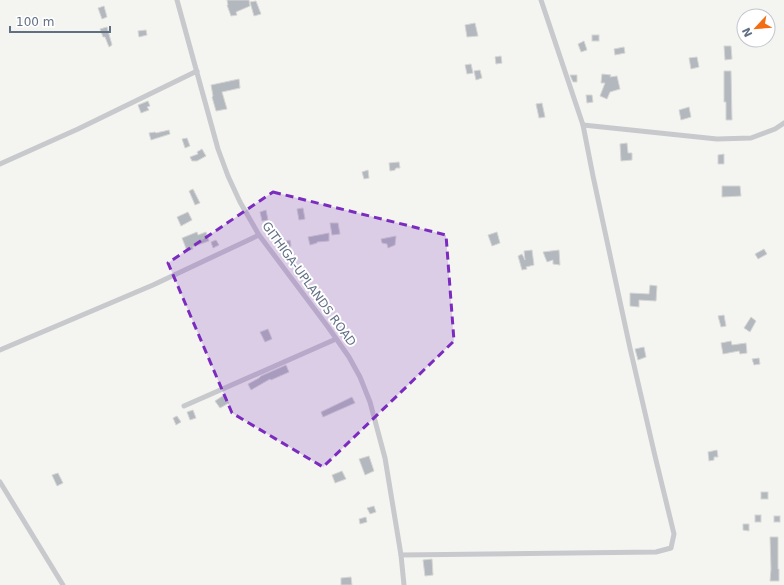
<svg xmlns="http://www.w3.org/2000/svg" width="784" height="585" viewBox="0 0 784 585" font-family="'DejaVu Sans',sans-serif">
<rect width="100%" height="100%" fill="#f4f5f0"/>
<g fill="#b3b8bf" stroke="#d6d6d3">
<path d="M227 0H249L250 6 236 12 237 15 231 16 227 5H228Z"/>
<path d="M256 1 261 14 254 16 250 2Z"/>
<path d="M104 6 107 17 102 19 98 8Z"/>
<path d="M475 23 478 36 467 37 465 25Z"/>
<path d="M107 27 112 45 109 47 105 37H103L100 29Z"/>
<path d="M146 30 147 35 139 37 138 31Z"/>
<rect x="592" y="35" width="7" height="6"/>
<path d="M584 41 587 50 581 52 578 44Z"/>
<path d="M724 46H731L732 59 725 60Z"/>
<path d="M624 47 625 53 615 55 614 49Z"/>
<path d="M501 56 502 63 496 64 495 57Z"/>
<path d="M697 57 699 67 691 69 689 58Z"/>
<path d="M471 64 473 73 467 74 465 65Z"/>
<path d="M480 70 482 78 476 80 474 71Z"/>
<path d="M724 71H731L732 120H726V102H724Z"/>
<path d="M602 74 611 75 610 77 617 76 620 89 610 92 607 99 600 96 605 83H601Z"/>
<path d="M570 75H577V82H573Z"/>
<path d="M239 79 240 88 222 92 227 109 216 111 212 97 213 96 211 85Z"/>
<path d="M586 95H592L593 102 587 103Z"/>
<path d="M148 101 150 106 147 107 149 110 141 113 138 105Z"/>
<path d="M542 103 545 117 539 118 536 104Z"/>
<path d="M689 107 691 117 681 120 679 110Z"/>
<path d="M169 130 170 134 151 140 149 133 155 132 156 133Z"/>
<path d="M187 138 190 146 185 148 182 139Z"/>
<path d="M627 143 628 153H632V160L621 161 620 144Z"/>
<path d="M202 149 206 156 197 161H192L190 157 198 154 197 152Z"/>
<path d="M724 154V164H718V155Z"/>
<path d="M399 162 400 168H396L395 170 390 171 389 163Z"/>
<path d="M368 170 369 178 364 179 362 172Z"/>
<path d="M722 186H740L741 196 722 197Z"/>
<path d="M193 189 200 203 195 205 189 191Z"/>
<path d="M303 208 305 219 299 220 297 209Z"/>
<path d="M266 210 268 220 262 221 260 212Z"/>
<path d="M188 212 192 220 181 226 177 217Z"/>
<path d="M330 223H338L340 234 332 235Z"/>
<path d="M197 232 198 235 206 232 209 241 192 247 193 249 187 251 182 238Z"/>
<path d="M497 232 500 243 492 246 488 235Z"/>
<path d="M329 233V241L317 242V243L310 245 308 237Z"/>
<path d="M396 236 395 245 388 248 387 244 382 243 381 239Z"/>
<path d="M216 240 219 245 213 248 211 242Z"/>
<path d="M290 240 291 246 280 249 279 243Z"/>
<path d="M764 249 767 254 758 259 755 254Z"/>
<path d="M532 250 534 265 526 267 527 269 522 270 518 256 522 254 525 260 524 251Z"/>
<path d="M559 250 560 265 553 264V260L547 262 543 252Z"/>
<path d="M650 285 657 286 656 301 639 300V307L630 306V293L649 294Z"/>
<path d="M724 315 726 326 721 327 718 316Z"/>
<path d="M751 317 756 321 750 332 744 328Z"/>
<path d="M268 329 272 339 265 342 260 332Z"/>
<path d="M731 341 732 345 746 343 747 353 740 354 739 351 723 354 721 343Z"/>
<path d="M644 347 646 357 638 360 635 349Z"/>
<path d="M759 358 760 364 754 365 752 359Z"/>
<path d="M286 365 289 372 271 380 270 379 251 390 248 384 259 378 261 376Z"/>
<path d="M224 395 229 403 220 408 215 401Z"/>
<path d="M352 397 355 403 323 417 321 412Z"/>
<path d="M193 410 196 418 190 420 187 412Z"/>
<path d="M177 416 181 422 176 425 173 418Z"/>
<path d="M717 450 718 457H714V460L709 461 708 452Z"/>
<path d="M369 456 374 471 365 475 359 459Z"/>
<path d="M342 471 346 479 335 483 332 475Z"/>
<path d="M58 473 63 483 57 486 52 475Z"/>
<rect x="761" y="492" width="7" height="7"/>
<path d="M374 506 376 512 370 514 367 508Z"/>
<rect x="755" y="515" width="6" height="7"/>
<rect x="774" y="516" width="6" height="6"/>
<path d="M366 517 367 522 360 524 359 519Z"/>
<path d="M743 524H749V531L743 530Z"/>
<path d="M770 537H778V569H779V581H770L771 569Z"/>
<path d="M432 559 433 575 425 576 423 560Z"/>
<path d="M351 577 352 585H341V578Z"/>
</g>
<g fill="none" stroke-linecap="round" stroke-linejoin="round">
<g stroke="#c7c9cd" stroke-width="5">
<path d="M177 0 218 149 228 176 240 202 259 235 328 327 349 357 360 377 370 402 385 458 401 555 404 585"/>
<path d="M583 125 717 139 751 138 775 129 784 123"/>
<path d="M0 164 78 129 197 71"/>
<path d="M0 350 153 285 259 235"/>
<path d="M184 406 336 339"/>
<path d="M0 482 63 585"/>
<path d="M401 555 656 552 671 548 674 534 655 456 630 348 593 176 583 125 541 0"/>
</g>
</g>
<path fill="#7b2cbf" fill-opacity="0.2" stroke="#7b2cbf" stroke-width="3" stroke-dasharray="8 5" stroke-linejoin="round" d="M273 192 446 235 454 341 323 467 232 413 168 263Z"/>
<g text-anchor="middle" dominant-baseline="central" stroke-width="4" stroke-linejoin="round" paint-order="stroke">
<g font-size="12" fill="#616f85" stroke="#fff">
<text transform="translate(309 284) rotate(54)">GITHIGA-UPLANDS ROAD</text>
</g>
</g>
<g transform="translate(756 28) rotate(244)"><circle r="19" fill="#ffffff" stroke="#c0c5ce"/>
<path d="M0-3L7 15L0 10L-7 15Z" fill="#f46d12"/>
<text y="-6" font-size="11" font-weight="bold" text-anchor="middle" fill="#616f85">N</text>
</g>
<path d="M10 26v6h100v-6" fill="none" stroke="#616f85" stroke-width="2"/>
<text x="16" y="26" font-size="12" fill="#616f85" stroke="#ffffff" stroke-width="3" paint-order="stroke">100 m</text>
</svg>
